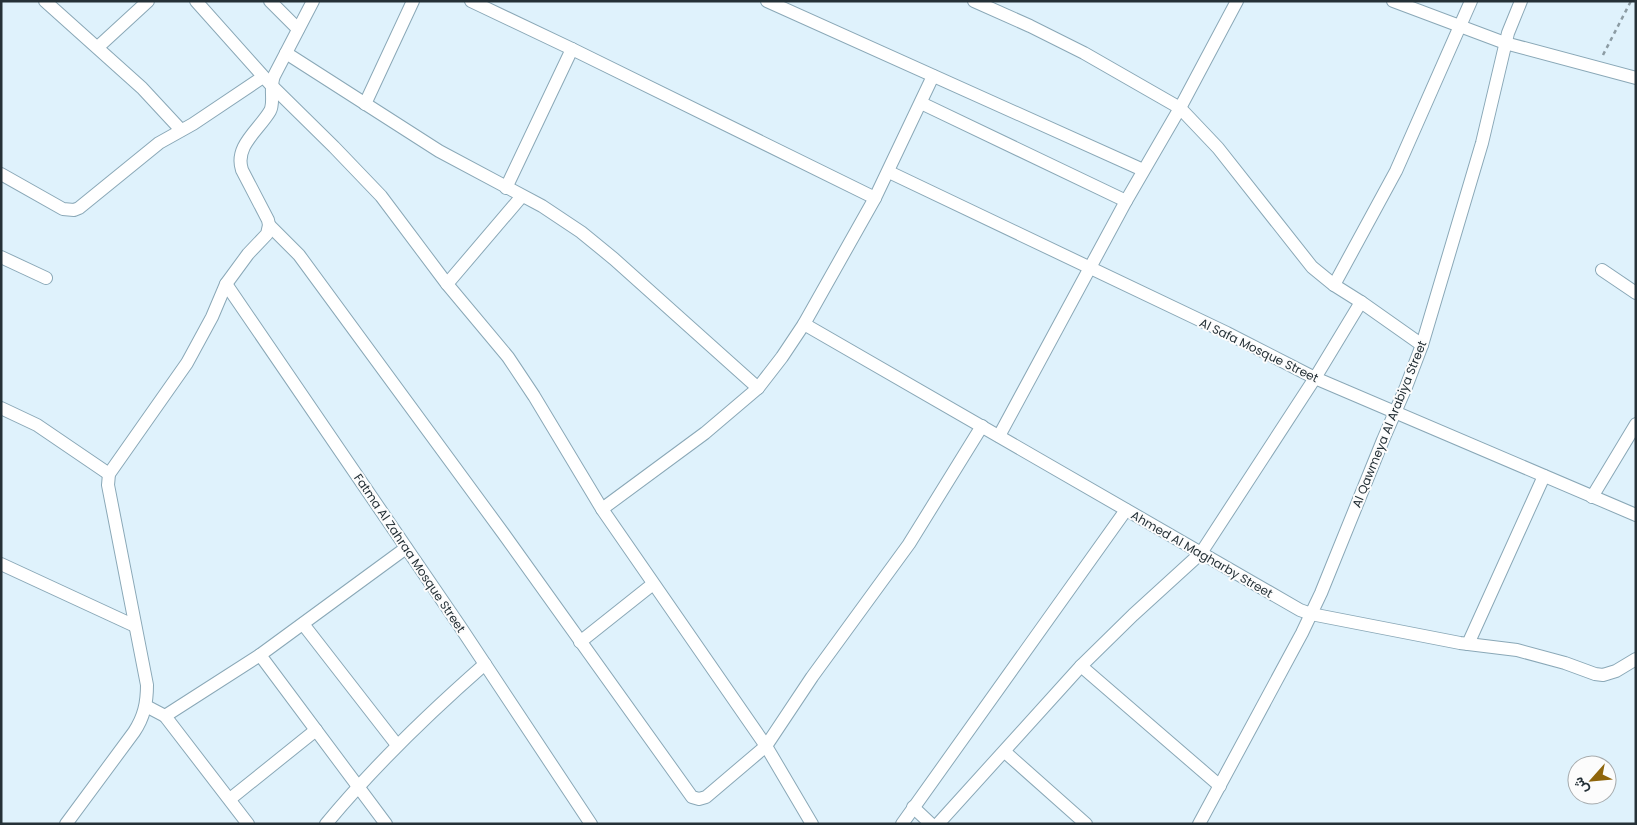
<svg xmlns="http://www.w3.org/2000/svg" width="1637" height="825" viewBox="0 0 1637 825" font-family="Poppins,Vazirmatn,sans-serif">
<rect width="100%" height="100%" fill="#dff2fc"/>
<g fill="none" stroke-linecap="round" stroke-linejoin="round">
<defs>
<g id="minor">
<path d="M45 1 142 88 181 130"/>
<path d="M196 1 271 85 334 147 381 196 447 284 508 357 534 396 602 509 766 746 812 824"/>
<path d="M270 1 298 29"/>
<path d="M471 1 572 49 875 198"/>
<path d="M767 1 1143 170"/>
<path d="M974 1 1030 26 1084 53 1180 108 1218 148 1312 267 1334 285 1361 302 1422 345"/>
<path d="M1393 1 1505 43 1636 78"/>
<path d="M98 47 148 1"/>
<path d="M286 53 439 151 542 206 581 232 614 259 758 388"/>
<path d="M921 103 1126 201"/>
<path d="M365 104 413 1"/>
<path d="M889 172 1227 333 1315 378 1636 515"/>
<path d="M1 174 63 209 74 210 79 208 159 143 193 124 263 77"/>
<path d="M506 188 572 49"/>
<path d="M269 225 299 255 503 533 692 797 699 799 706 797 766 746 812 677 909 544 982 426"/>
<path d="M1 257 46 278"/>
<path d="M1602 270 1636 293"/>
<path d="M226 284 459 625 591 824"/>
<path d="M447 284 522 196"/>
<path d="M1334 285 1396 171 1471 1"/>
<path d="M804 324 1300 610 1311 614 1460 643 1517 650 1565 663 1595 674 1603 675 1616 671 1636 659"/>
<path d="M1 408 37 425 109 474"/>
<path d="M999 436 1126 201 1180 108 1237 1"/>
<path d="M1592 497 1636 424"/>
<path d="M602 509 705 433 758 388 782 357 804 324 875 198 933 76"/>
<path d="M1 564 135 626"/>
<path d="M303 624 397 745"/>
<path d="M580 642 653 584"/>
<path d="M1468 644 1544 476"/>
<path d="M260 655 386 824"/>
<path d="M1081 666 1220 786"/>
<path d="M146 706 165 716 260 655 406 548"/>
<path d="M165 716 248 824"/>
<path d="M1005 752 1086 824"/>
<path d="M230 799 316 730"/>
<path d="M913 807 931 824"/>
<path d="M66 824 134 732C144 717 147 703 147 685L108 485 109 474 187 363 212 317 226 284 248 254 267 234 269 225 268 220 242 170C234 146 259 130 270 111 275 102 269 88 274 76L313 1"/>
<path d="M326 824C374 766 428 714 485 664"/>
<path d="M902 824 1126 510"/>
<path d="M938 824 1081 666 1133 615 1201 553 1315 378 1361 302"/>
<path d="M1199 824 1302 633 1321 593 1383 440 1406 387 1422 345 1482 143 1508 33 1521 1"/>
</g>
</defs>
<use href="#minor" stroke="#8aa8b7" stroke-width="14"/>
<path stroke="#8c9ca4" stroke-width="2.5" stroke-dasharray="4 4" stroke-linecap="butt" d="M1603 55 1631 1"/>
<use href="#minor" stroke="#fff" stroke-width="12"/>
</g>
<g text-anchor="middle" dominant-baseline="central" stroke-width="4" stroke-linejoin="round" paint-order="stroke">
<g font-size="12" fill="#253137" stroke="#fcfcfc">
<text transform="translate(1259 350) rotate(26)">Al Safa Mosque Street</text>
<text transform="translate(1389 424) rotate(-68)">Al Qawmeya Al Arabiya Street</text>
<text transform="translate(410 553) rotate(56)">Fatma Al Zahraa Mosque Street</text>
<text transform="translate(1202 554) rotate(30)">Ahmed Al Magharby Street</text>
</g>
</g>
<rect width="1637" height="825" fill="none" stroke="#253137" stroke-width="5"/>
<g transform="translate(1592 780) rotate(243)"><circle r="24" fill="#fcfcfc" stroke="#a6abad"/>
<path d="M0-4L9 19L0 12L-9 19Z" fill="#8f650b"/>
<text y="-8" font-size="14" font-weight="bold" text-anchor="middle" fill="#253137">ش</text>
</g>
</svg>
